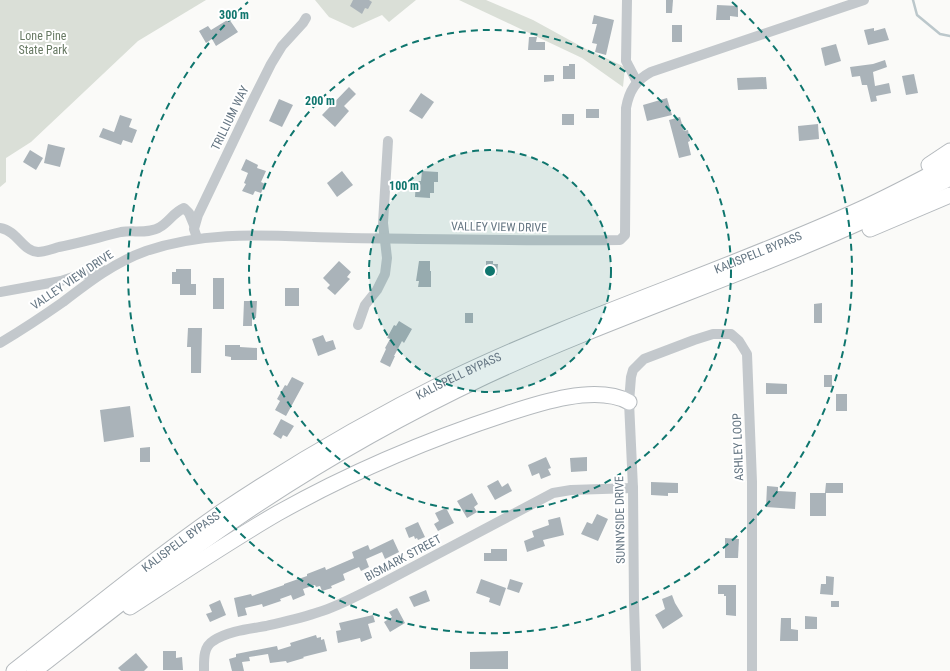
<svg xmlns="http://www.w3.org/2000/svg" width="950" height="671" viewBox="0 0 950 671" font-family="'Roboto Condensed',sans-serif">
<rect width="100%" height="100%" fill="#fafaf8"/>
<g fill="#dadfd7">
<path d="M0 0H206L138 41 31 142 6 158V182L0 187Z"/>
<path d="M315 0H416L389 22 382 15 353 28 329 17Z"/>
<path d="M459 0H486L533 20 584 48 625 67 623 87 582 58Z"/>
</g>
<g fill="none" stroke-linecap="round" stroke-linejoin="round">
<path stroke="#bbc7cb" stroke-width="2.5" d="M913 0 917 15 940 34 950 36"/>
</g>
<g fill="#aab3b9">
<path d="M353 0H369L372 2 368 9 365 8 362 14 350 6Z"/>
<path d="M666 0H673L672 13H666Z"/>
<path d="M717 5 738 6V17L730 16V20H716Z"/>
<path d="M594 15 614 20 606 55 595 52 597 44 592 43 597 24H592Z"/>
<path d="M229 19 238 32 216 46 212 39 206 43 199 31 208 26 211 30Z"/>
<rect x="672" y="25" width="10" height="17"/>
<path d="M874 28V31L885 28 889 40 868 45 864 30Z"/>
<path d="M529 37H537L536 42H545V50H528Z"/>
<path d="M836 44 841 61 825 66 821 48Z"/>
<path d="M885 60 887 67 873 72 875 86 889 83 891 93 876 96 877 101 871 102 867 85H862L860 76 852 77 850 67 873 64Z"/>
<path d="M569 64H575V79H563V66H569Z"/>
<path d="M914 74 918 93 906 95 902 76Z"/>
<path d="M544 75H554V81L544 82Z"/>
<path d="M766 77 767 89 738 90 737 78Z"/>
<path d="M349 87 356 94 344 106 349 111 335 127 322 115Z"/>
<path d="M421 93 434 102 422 119 409 111Z"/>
<path d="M667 98 672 115 647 121 643 105Z"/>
<path d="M279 99 293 105 282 127 269 121Z"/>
<rect x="586" y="109" width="13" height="9"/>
<rect x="562" y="114" width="12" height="11"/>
<path d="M120 115 132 119 129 127 137 130 132 143 123 140 121 145 99 137 103 128 114 132Z"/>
<path d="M680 117 684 131 688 130 690 141 688 142 691 155 679 158 669 120Z"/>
<path d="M818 124 819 139 799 141 798 126Z"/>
<path d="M48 144 65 148 60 167 44 163Z"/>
<path d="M30 150 43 158 36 170 23 162Z"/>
<path d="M246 159 258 165 257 168 266 171 261 182 265 184 261 193 255 191 253 195 242 191 246 184 244 183 248 173 241 170Z"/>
<path d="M342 171 353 185 337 197 327 183Z"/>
<path d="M422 171 438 172V182H434V193H430V198L415 197 416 181H421Z"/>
<path d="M339 261 351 272 347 277 350 279 335 295 327 288 330 285 323 278Z"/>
<path d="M419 261H430V271H431V287H418L419 281H416Z"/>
<path d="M486 261H493V264H498L497 275H486Z"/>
<path d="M176 269H191V284H196V295H180V284H172V272H176Z"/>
<rect x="213" y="278" width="11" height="31"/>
<rect x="285" y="288" width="14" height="18"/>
<path d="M244 301H257L256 318H252V326H243Z"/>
<path d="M822 303V323H814V304Z"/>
<rect x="465" y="313" width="8" height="10"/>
<path d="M399 321 412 329 404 343 402 341 394 356H395L390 367 380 362 386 349 385 348 390 339 387 338 394 325 396 326Z"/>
<path d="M188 328H202L201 373H191V347H187Z"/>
<path d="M323 335 326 342 333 340 336 349 318 356 312 339Z"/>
<path d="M225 345H240V347L257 348V360H231V357L225 356Z"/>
<rect x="824" y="375" width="8" height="12"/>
<path d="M292 377 304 383 286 416 275 410 280 401 277 399 285 385 287 386Z"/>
<path d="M766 383 787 384V394H766Z"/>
<rect x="836" y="394" width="11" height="17"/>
<path d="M130 406 134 437 104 442 100 410Z"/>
<path d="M281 419 294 426 287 437 283 435 281 439 273 434Z"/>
<path d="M150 447V462H140V448Z"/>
<path d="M546 457 551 468 548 469 551 475 541 479 539 473 532 476 528 465Z"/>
<path d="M587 457V471L571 472 570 458Z"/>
<path d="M498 480 502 487 508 483 512 491 495 500 487 486Z"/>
<path d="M651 482 678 483V493H668V496L651 495Z"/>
<path d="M826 483H843V493H826V516H810V493H825Z"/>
<path d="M767 486 778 487V491L796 492 795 509 766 507Z"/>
<path d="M472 493 478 504 474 507 477 512 467 518 457 501Z"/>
<path d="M446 508 454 523 438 531 434 524 439 521 435 513Z"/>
<path d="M597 514 608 519 598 541 581 534 587 522 592 524Z"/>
<path d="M560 517 564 535 543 540 545 546 527 552 524 541 534 537 532 531 549 525 548 520Z"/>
<path d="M418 522 425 537 418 540 417 538 415 539 414 536 409 538 405 528Z"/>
<path d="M725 538 739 539 738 558H725Z"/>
<path d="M393 539 399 552 385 559 382 552 366 559 369 567 361 571 359 567 343 574 345 580 331 586 332 588 322 591 320 586 316 587 315 585 303 589 305 595 293 600 291 595 280 599 281 601 263 607 262 604 245 608 247 615 238 617 234 598 251 594 252 596 284 585V584L307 576V574L325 567 326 570 354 558 352 552 368 545 370 550Z"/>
<path d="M491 549H507V561H484V553H491Z"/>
<path d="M826 576 834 577 833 595 820 594 821 584H826Z"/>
<path d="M481 579 506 588 500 606 489 602 490 598 476 593Z"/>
<path d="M510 579 523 583 519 593 507 589Z"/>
<path d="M718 585H736V616L726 615V596H724V594H718Z"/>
<path d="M426 590 430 601 414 607 409 597Z"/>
<path d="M672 595 675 603 683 616 663 629 655 615 665 609 662 599Z"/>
<path d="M220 600 226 615 210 622 206 614 212 612 209 605Z"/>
<rect x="831" y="601" width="8" height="6"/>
<path d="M397 608 405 623 390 632 384 622 392 617 389 612Z"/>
<path d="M373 615 375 622 368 624 372 638 361 642 360 638 338 643 336 631 341 630 339 623Z"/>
<path d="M805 616 817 617V629H805Z"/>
<path d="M781 618H791V629L798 630V641H780Z"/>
<path d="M316 635 317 638 321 637V640L324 639 327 651 303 657 304 658 287 663 286 661 270 663 268 654 249 657 250 661 242 662 244 671H232L229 659 236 657V654L277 646 278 650 291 646 290 643Z"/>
<path d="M163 651H176V658L182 657 183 670H163Z"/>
<path d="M508 651V669H470V652Z"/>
<path d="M136 653 148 667 144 671H121L118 668Z"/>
</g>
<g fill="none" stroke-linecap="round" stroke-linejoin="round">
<defs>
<g id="highway">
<path d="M929 165 950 151"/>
<path d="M870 229 950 195"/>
<path d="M130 607C179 575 228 542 278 513 351 472 427 440 506 414 539 403 596 384 629 402"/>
<path id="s1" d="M14 671C83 617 151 561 223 511 296 462 373 418 451 379 584 315 725 271 859 210 890 196 920 180 950 164"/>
<path d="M34 671C102 618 169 564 240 516 318 463 401 416 486 376 639 305 801 258 950 178"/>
</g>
</defs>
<use href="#highway" stroke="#b4b9bd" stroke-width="17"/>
<g stroke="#c3c8cc" stroke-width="10">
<path d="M627 0 626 61 637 82"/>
<path d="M0 228C18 231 22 251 38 252 44 252 52 249 59 247 80 243 100 237 121 232 133 230 150 234 160 227 169 222 174 212 184 208L189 213 194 225"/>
<path d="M197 238 194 229 198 215 252 102 271 64 282 46 303 23 306 18"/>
<path d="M0 292 61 281 76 276 103 270"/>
<path d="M358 325 365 305 377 290 385 274 387 258 383 223 388 141"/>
<path d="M0 343C22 330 43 316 63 302 89 282 115 262 146 251 213 228 280 237 349 238 440 239 530 241 620 240L625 235 626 108C629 91 636 80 651 72L864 0"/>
<path d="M204 671C204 660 203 647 213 641 228 631 249 629 266 626 283 622 302 618 319 612 339 606 358 595 377 586L553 493 571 490 633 488"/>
<path d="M636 671 634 604 633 488 629 402 631 377 633 370 644 359 694 340 713 334H731L739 341 747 354 752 482V671"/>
</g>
<use href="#highway" stroke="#fff" stroke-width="15"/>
</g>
<circle cx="490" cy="271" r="121" fill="#0f766e" fill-opacity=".12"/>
<g fill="none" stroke="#0f766e" stroke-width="2" stroke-dasharray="7 5">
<circle cx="490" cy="271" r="121"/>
<circle cx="490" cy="271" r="241"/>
<path d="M732 2A362 362 0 1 1 248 2"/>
</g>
<g text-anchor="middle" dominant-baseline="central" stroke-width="4" stroke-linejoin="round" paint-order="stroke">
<g font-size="12" fill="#687a64" stroke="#fff">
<text x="43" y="36">Lone Pine<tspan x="43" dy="14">State Park</tspan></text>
</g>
<g font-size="12" fill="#657683" stroke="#fff">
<text transform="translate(230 118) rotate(-64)">TRILLIUM WAY</text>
<text transform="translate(499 227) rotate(1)">VALLEY VIEW DRIVE</text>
<text stroke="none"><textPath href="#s1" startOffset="859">KALISPELL BYPASS</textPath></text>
<text transform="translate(72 280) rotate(-34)">VALLEY VIEW DRIVE</text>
<text stroke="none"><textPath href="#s1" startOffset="535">KALISPELL BYPASS</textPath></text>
<text transform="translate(738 447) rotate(-92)">ASHLEY LOOP</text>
<text transform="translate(620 520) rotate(-91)">SUNNYSIDE DRIVE</text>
<text stroke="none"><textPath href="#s1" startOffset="211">KALISPELL BYPASS</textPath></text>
<text transform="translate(403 558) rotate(-28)">BISMARK STREET</text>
</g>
</g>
<circle cx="490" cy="271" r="6" fill="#0f766e" stroke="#fff" stroke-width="2"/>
<g font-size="12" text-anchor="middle" font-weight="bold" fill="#0f766e" stroke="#fff" stroke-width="4" stroke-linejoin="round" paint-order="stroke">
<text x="234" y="19">300 m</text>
<text x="320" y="105">200 m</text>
<text x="404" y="190">100 m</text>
</g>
</svg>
